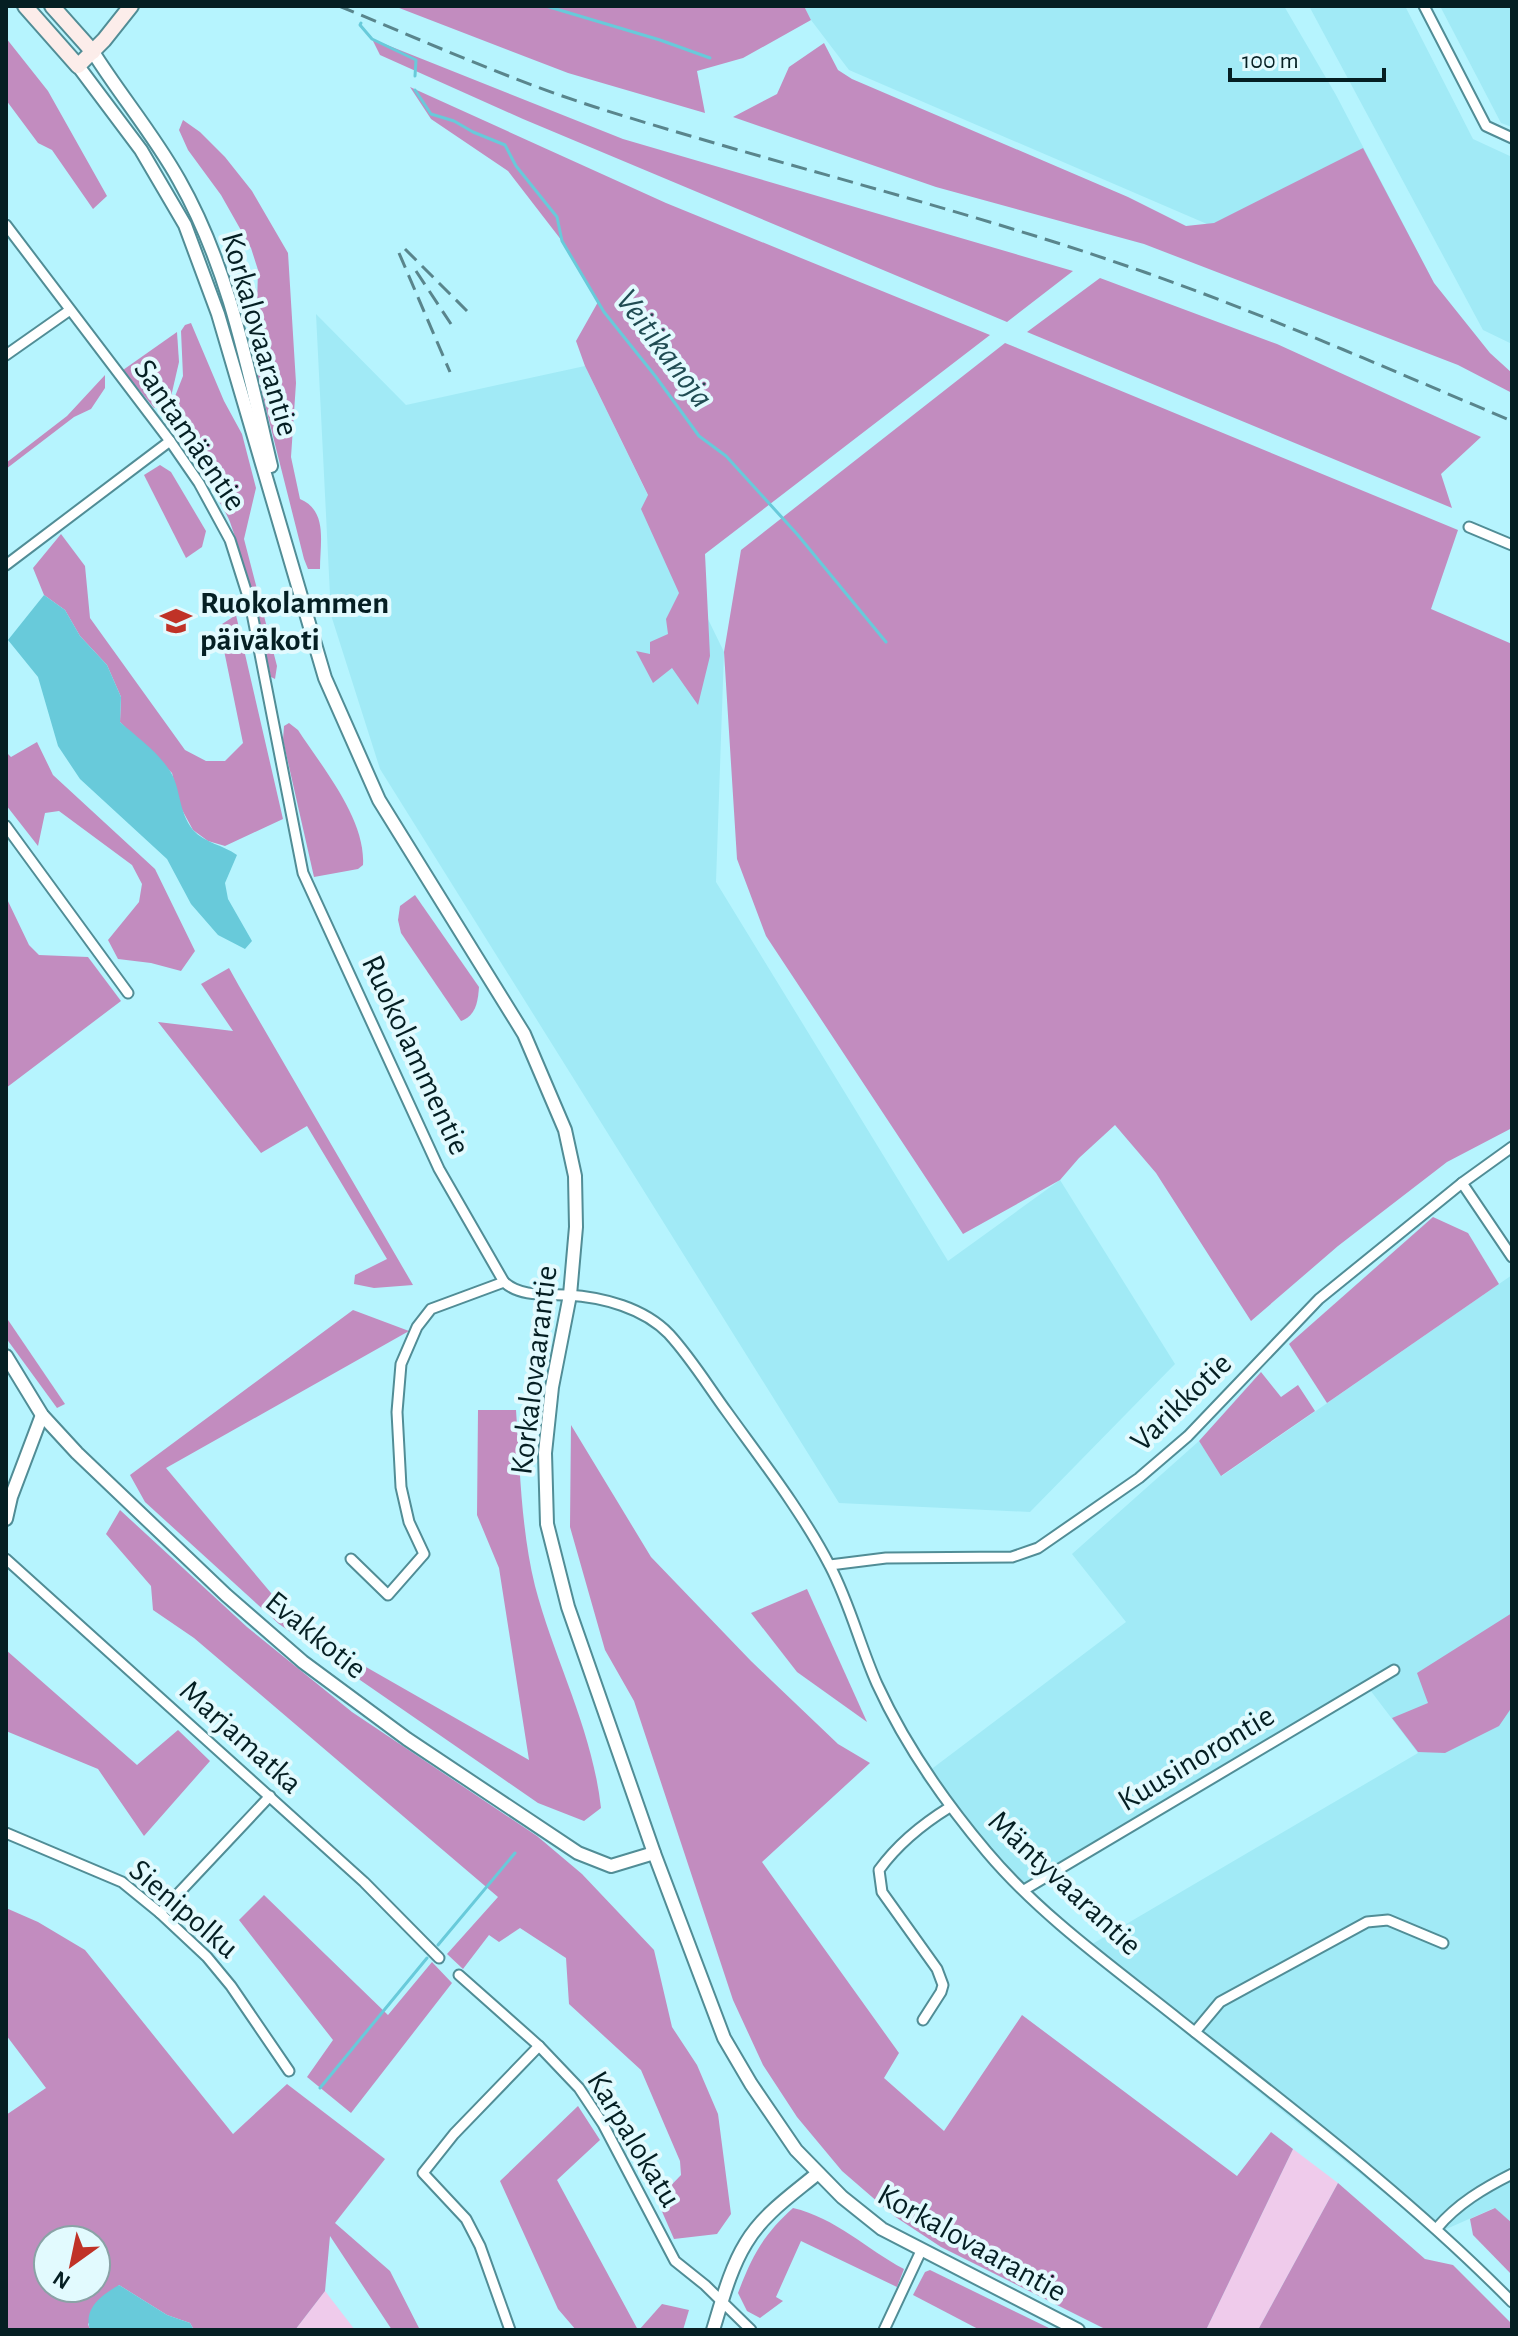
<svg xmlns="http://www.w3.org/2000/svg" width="1518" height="2336" viewBox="0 0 1518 2336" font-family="'Alegreya Sans',sans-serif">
<rect width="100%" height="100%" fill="#b6f4fe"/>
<g fill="#a1eaf6">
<path d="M804 6H1284L1336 95 1434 283 1481 342 849 70 811 20Z"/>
<path d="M1309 6H1405L1473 139 1512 157V344L1483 330Z"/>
<path d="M1440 6H1512V127L1501 123Z"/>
<path d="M316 314 406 405 585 366 724 652 716 882 948 1261 1060 1180 1175 1364 1030 1512 839 1503 380 769 331 615Z"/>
<path d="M1512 1275V2223L1494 2208 1435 2234 1082 1950 1418 1753 1367 1686 1016 1892 921 1777 1126 1622 1072 1554 1199 1441 1222 1476Z"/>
</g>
<g fill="#efcbeb">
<path d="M1293 2149 1338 2183 1258 2330H1206Z"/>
<path d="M325 2291 355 2330H295Z"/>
</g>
<g fill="#c28cbf" fill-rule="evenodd">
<path d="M394 6H804L811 20 743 58 697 71 705 113 568 73Z"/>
<path d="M6 38 48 91 107 196 93 209 52 150 38 143 6 100Z"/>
<path d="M372 39 623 139 1073 271 1007 322 523 119 380 55Z"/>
<path d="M824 43 838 70 852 79 1128 197 1186 226 1214 223 1363 148 1434 283 1490 353 1512 373V393L1458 365 1144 244 936 187 733 117 777 94 789 67Z"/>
<path d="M410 87 666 203 990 335 705 554 710 656 698 705 672 668 653 683 636 651 650 654V642L668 634 666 619 679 593 641 509 648 495 585 366 576 341 598 302 562 241 508 171 431 119Z"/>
<path d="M183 120 200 132 225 157 252 191 288 253 296 383 291 457 300 499C328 511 320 542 320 569H308L304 559 258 377 256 342 258 270 251 248 221 195 188 150 179 130Z"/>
<path d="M1100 278 1277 344 1481 437 1441 474 1452 508 1027 332Z"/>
<path d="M191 323 224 401 242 434 256 488 244 539 277 666 275 679 271 677C259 625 248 572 230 522 225 510 217 500 213 488 205 459 195 430 176 405L174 399 183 376 181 331 185 325Z"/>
<path d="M177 332 179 362 170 401 154 408 123 370Z"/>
<path d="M1005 343 1458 530 1431 609 1512 644V1128L1447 1162 1338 1246 1251 1321 1156 1173 1115 1125 1079 1158 1060 1180 963 1234 766 936 737 859 724 652 741 550Z"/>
<path d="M105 375V388L91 409 74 417 6 469V463L67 416Z"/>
<path d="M160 465 171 472 206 531 202 547 186 558 144 475Z"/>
<path d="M61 534 85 566 90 618 185 750 206 761H225L243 743 219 626 236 615 283 819 225 846 208 841 193 830 180 806 172 773 120 722 121 697 107 665 80 636 65 610 44 595 33 568Z"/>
<path d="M289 723 298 730C322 767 366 819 363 865L358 869 314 877 283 740 284 726Z"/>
<path d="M37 742 53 775 155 869 195 951 181 971 151 963 118 959 108 940 139 902 142 884 132 865 59 811 45 813 38 846 6 805V752L11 757Z"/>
<path d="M415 895 479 987C478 1001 476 1016 461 1021L401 933 398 920 400 906Z"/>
<path d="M6 897 29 945 39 955 88 957 121 1001 6 1088Z"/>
<path d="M229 968 239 986 413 1285 374 1288 354 1284 355 1275 387 1259 307 1126 261 1153 158 1022 233 1031 201 984Z"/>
<path d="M1433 1217 1468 1233 1499 1284 1327 1403 1289 1344Z"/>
<path d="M353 1310 409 1331 166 1468 303 1631 529 1760 499 1568 477 1515 478 1410H516C520 1468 521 1529 535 1586 555 1662 592 1728 601 1808L584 1821 538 1803 279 1624 145 1502 130 1475Z"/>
<path d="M6 1317 65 1404 57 1408 6 1338Z"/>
<path d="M1261 1372 1281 1397 1298 1385 1315 1411 1221 1476 1199 1441Z"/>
<path d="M571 1425 651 1557 751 1661 838 1744 870 1763 762 1862 899 2053 884 2078 944 2131 1022 2015 1237 2176 1271 2132 1293 2149 1206 2330H1107L941 2247 894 2216 842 2171 797 2117 763 2065 733 2000 634 1701 605 1650 570 1527Z"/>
<path d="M120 1510 247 1627 352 1712 537 1836 582 1874 654 1950 672 2027 697 2065 718 2114 731 2214 717 2234 674 2239 657 2200 681 2175 680 2161 641 2070 569 2004 566 1958 520 1928 499 1942 489 1935 463 1969 447 1954 498 1897 194 1638 153 1610 151 1586 106 1534Z"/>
<path d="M807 1589 867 1722 797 1672 751 1613Z"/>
<path d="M1512 1613V1707L1499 1726 1445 1753 1418 1752 1392 1718 1428 1703 1417 1673Z"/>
<path d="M6 1650 137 1765 178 1730 210 1761 144 1836 98 1769 6 1731Z"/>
<path d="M264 1895 388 2015 432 1962 452 1983 351 2113 307 2077 333 2040 239 1920Z"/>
<path d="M6 1908 38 1922 85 1950 233 2134 287 2084 385 2159 335 2223 390 2271 420 2330H392L330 2236 325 2291 295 2330H194L190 2323 167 2315 119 2285 88 2324 90 2330H6V2115L46 2088 6 2035ZM48 2240H96V2288H48Z"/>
<path d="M578 2106 600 2140 557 2180 638 2330H576L558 2309 500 2181Z"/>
<path d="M1338 2183 1425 2259 1453 2265 1512 2324V2330H1258Z"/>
<path d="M793 2208C836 2218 866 2249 904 2269L897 2287 801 2241 776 2297 783 2301 760 2318 747 2311 738 2293C752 2256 763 2235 793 2208Z"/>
<path d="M1495 2208 1512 2223V2275L1473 2235 1470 2219Z"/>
<path d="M930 2270 1053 2330H980L913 2295 925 2272Z"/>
<path d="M662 2304 689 2310 683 2330H639Z"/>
</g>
<g fill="#68cada">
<path d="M44 595 65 610 80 636 107 665 121 697 120 722C137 737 158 752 170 771 181 788 178 812 193 830 205 843 223 845 237 855L225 883 228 899 252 941 245 949 218 935 191 904 167 859 80 779 58 746 38 677 8 640Z"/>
<path d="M119 2285 167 2315 190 2323 194 2330H90C83 2308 102 2295 119 2285Z"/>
</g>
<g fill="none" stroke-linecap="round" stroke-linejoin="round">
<g stroke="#68cada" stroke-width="3">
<path d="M546 6 660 40 710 58"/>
<path d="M361 23 360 25 372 39 416 60 415 76"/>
<path d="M415 90 431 114 454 121 473 132 505 145 516 166 557 217 562 241 604 312 656 377 699 436 726 456 797 534 886 642"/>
<path d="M438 1945 515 1853"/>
<path d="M320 2088 427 1958"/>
</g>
<defs>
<g id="minor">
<path d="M1424 6 1486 126 1512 138"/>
<path d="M6 225 170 441 199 483 230 540 250 603 303 873 439 1169 504 1282"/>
<path d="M6 355 70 310"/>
<path d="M1469 527 1512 545"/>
<path d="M6 565 170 441"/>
<path d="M6 826 128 993"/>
<path d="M1462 1183 1512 1257"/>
<path d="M6 1559 364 1882 439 1958"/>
<path d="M351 1559 388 1595 424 1554 409 1522 401 1487 397 1412 401 1364 417 1327 431 1309 504 1282C520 1297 546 1294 567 1295 603 1297 644 1308 669 1334 691 1358 708 1386 727 1412 763 1462 802 1512 830 1566 850 1604 860 1646 877 1684 905 1745 944 1801 987 1852 1040 1915 1113 1967 1177 2018 1292 2109 1409 2197 1512 2302"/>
<path d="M830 1565 886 1558 1012 1557 1038 1548 1139 1478 1188 1436 1319 1299 1462 1183 1512 1147"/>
<path d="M6 1833 122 1882 160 1913 207 1957 231 1986 289 2071"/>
<path d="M1024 1890 1394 1670"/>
<path d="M160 1913 270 1796"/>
<path d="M459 1975 539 2046 579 2088 603 2124 675 2261 705 2285 751 2330"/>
<path d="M923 2020 941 1992 943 1985 937 1969 882 1892 879 1870C897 1845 924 1823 950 1807"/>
<path d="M1195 2032 1220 2002 1367 1922 1388 1920 1443 1943"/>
<path d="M1437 2228C1457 2204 1484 2188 1512 2174"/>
<path d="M510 2330 480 2246 466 2219 423 2173 454 2134 539 2046"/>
<path d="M884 2330 921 2251"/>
</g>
<g id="tertiary">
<path d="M93 52C120 95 154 135 179 180 229 268 248 369 271 466"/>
<path d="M78 66 141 150 185 225 218 314 325 678 379 800 524 1034 565 1130 575 1176 576 1227 570 1295 552 1387 545 1453 547 1524 568 1607 654 1853 724 2038 751 2084 796 2150 842 2197 882 2229 1078 2330"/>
<path d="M6 1356 42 1415 77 1453 226 1595 303 1662 407 1739 578 1853 611 1866 654 1853"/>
<path d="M6 1519 11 1497 42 1415"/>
<path d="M713 2330C722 2301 730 2269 746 2243 763 2214 793 2194 818 2173"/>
</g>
<g id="secondary">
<path d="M25 6 78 66 104 40 131 6"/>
<path d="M52 6 93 52"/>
</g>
</defs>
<use href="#minor" stroke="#518d96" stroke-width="13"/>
<use href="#tertiary" stroke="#518d96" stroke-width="16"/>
<use href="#secondary" stroke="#518d96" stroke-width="18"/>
<use href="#minor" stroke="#fff" stroke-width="9"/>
<use href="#tertiary" stroke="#fff" stroke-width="12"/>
<use href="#secondary" stroke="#fcedea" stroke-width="14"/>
<g stroke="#59858c" stroke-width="3" stroke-dasharray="16 8" stroke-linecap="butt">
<path d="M339 6C424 41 508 79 595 107 778 165 966 209 1147 273 1271 317 1391 370 1512 421"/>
<path d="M405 249 467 311"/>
<path d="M399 253 450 372"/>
<path d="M416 271 451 324"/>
</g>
</g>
<defs>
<symbol id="school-bare" viewBox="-9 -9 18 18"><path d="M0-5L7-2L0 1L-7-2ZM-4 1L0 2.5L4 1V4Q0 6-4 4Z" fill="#c03227" stroke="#e2fafe" stroke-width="2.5" paint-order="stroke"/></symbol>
</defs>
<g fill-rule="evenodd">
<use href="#school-bare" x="154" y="599" width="44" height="44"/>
</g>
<g text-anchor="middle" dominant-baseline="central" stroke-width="8" stroke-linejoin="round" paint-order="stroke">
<g font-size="32" fill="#051f23" stroke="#e2fafe">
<text transform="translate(260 334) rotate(74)">Korkalovaarantie</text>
<text transform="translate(190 435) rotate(56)">Santamäentie</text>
<text transform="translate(416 1055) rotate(65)">Ruokolammentie</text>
<text transform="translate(534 1370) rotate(-83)">Korkalovaarantie</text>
<text transform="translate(1181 1402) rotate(-44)">Varikkotie</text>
<text transform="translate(316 1635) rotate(39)">Evakkotie</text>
<text transform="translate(241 1737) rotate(42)">Marjamatka</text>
<text transform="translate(1196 1758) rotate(-31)">Kuusinorontie</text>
<text transform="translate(1065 1883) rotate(43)">Mäntyvaarantie</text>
<text transform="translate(184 1909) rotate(41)">Sienipolku</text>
<text transform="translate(634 2139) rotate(59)">Karpalokatu</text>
<text transform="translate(972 2243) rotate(29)">Korkalovaarantie</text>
</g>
<g font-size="32" font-weight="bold" fill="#051f23" stroke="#e2fafe" text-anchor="start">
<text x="200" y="603">Ruokolammen<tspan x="200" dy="37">päiväkoti</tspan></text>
</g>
<g font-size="34" font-style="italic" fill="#204c53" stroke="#e2fafe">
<text transform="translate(664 349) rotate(53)">Veitikanoja</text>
</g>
</g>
<rect width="1518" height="2336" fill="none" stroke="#051f23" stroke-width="16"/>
<g transform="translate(72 2264) rotate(213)"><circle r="38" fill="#e2fafe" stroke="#8aa2a6" stroke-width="2"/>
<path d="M0-6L14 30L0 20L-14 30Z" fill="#c03227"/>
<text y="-12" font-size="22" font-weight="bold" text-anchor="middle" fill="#051f23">N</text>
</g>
<path d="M1230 68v12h154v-12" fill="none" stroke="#051f23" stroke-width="4"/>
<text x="1242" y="68" font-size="24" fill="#051f23" stroke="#e2fafe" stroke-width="6" paint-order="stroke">100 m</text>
</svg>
